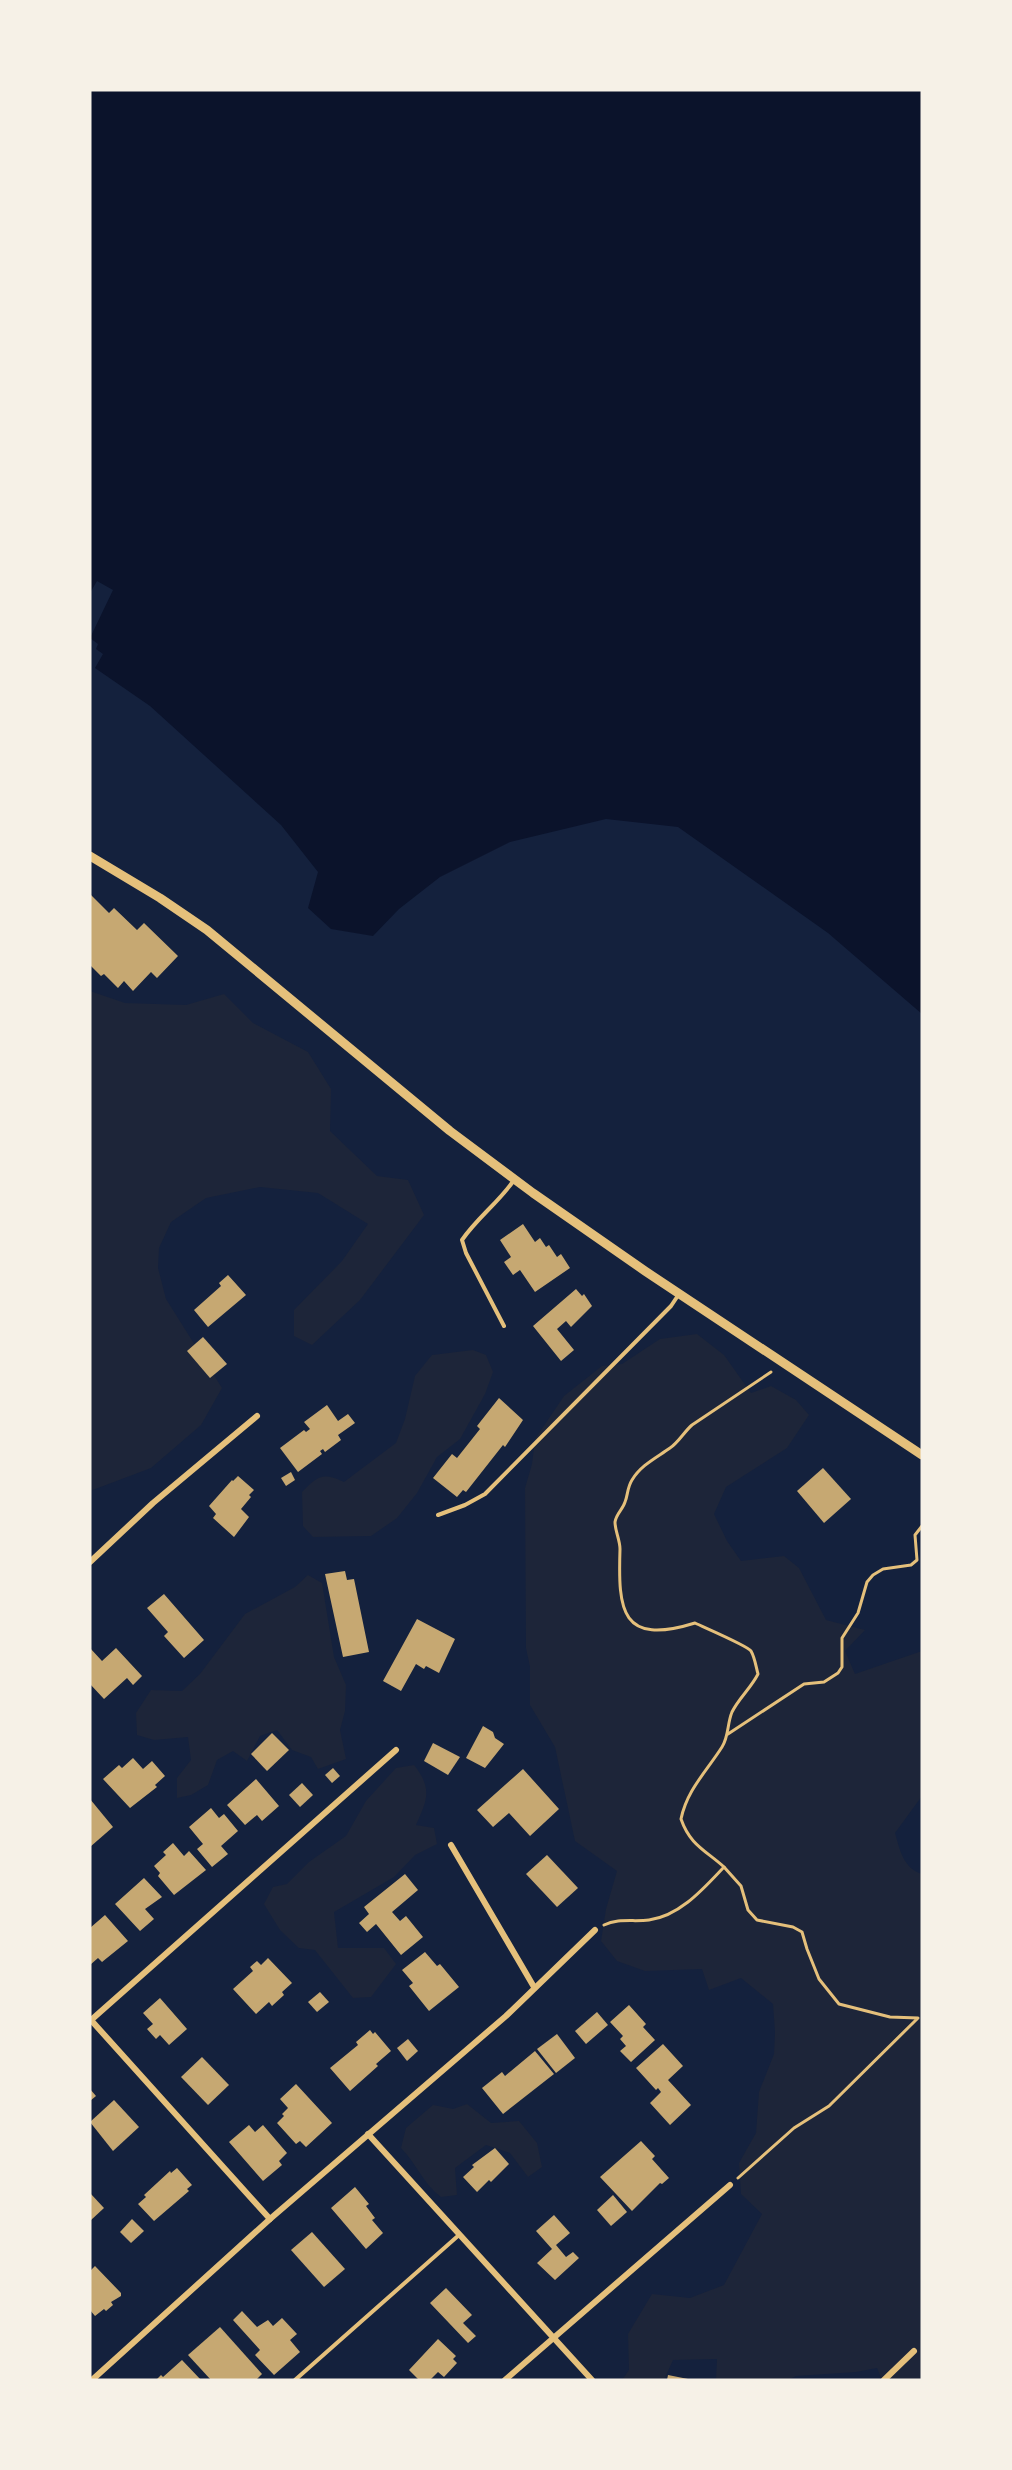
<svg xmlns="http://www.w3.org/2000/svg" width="1012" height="2470" viewBox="0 0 1012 2470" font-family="'Nunito Sans',sans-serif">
<rect width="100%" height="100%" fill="#14213d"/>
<g fill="#1d2539">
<path d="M90 991 125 1003 186 1005 224 994 253 1023 308 1052 331 1089 330 1131 377 1176 408 1180 424 1215 360 1300 312 1345 294 1336V1310L342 1261 368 1224 318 1193 260 1187 206 1198 171 1222 159 1248 158 1268 166 1299 222 1388 201 1425 151 1468 90 1491Z"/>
<path d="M697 1334 724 1355 751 1393 771 1386 796 1400 809 1415 787 1448 726 1487 714 1514 727 1541 741 1561 784 1556 799 1568 826 1620 865 1630 845 1651 855 1674 922 1651V1796L895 1833C900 1850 903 1868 922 1874V2380H882L877 2368 856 2372 796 2376 788 2380H716L717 2359 673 2360 664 2380H622L629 2370 628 2334 652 2294 690 2298 724 2285 762 2214 741 2194 739 2163 756 2133 759 2092 774 2054 775 2032 773 2004 741 1978 709 1990 702 1969 645 1971 617 1961 601 1941 606 1909 617 1871 575 1841 555 1747 530 1705V1667L526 1648 525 1488 532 1464 535 1439 564 1396 602 1366 622 1364 660 1339Z"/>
<path d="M473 1350 486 1355 493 1372 485 1394 460 1439 437 1457 417 1493 397 1518 371 1536 313 1537 303 1526 302 1492C318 1476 322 1472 344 1482L396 1443 405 1419 415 1376 432 1355Z"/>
<path d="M308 1575 322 1583 334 1657 346 1685 345 1711 340 1730 346 1759 318 1769 311 1757 292 1750 277 1730 260 1736 247 1761 233 1751 217 1760 208 1785 191 1795 177 1798V1778L191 1760 188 1737 154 1740 137 1735 136 1713 151 1690 182 1691 200 1674 245 1614 295 1587Z"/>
<path d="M414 1765C433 1789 427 1800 416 1825L434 1828 437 1844 415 1855 394 1877 334 1912 338 1948H384L396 1964 371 1997 353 1998 315 1950 299 1948 280 1930 264 1904 273 1887 287 1884 309 1862 346 1836 366 1801 396 1768Z"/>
<path d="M467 2104 491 2123 519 2121 537 2143 542 2167 528 2177 510 2153 486 2145 455 2168 457 2195 441 2197C424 2185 416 2163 401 2148L406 2128 433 2105 453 2109Z"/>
</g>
<path fill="#0b132b" d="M90 90H922V1014L828 933 678 827 606 819 510 842 440 877 399 909 373 936 331 929 308 908 318 872 281 825 150 706 95 668 103 654 96 649 98 644 90 638 113 590 97 581 90 593Z"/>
<g fill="#c6a872">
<path d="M90 894 109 913 114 908 137 930 144 923 178 956 157 978 151 972 133 991 124 981 118 988 104 974 101 976 90 965Z"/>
<path d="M523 1224 535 1242 540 1238 546 1247 549 1245 557 1257 561 1254 570 1268 535 1292 520 1270 513 1275 504 1262 511 1257 500 1240Z"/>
<path d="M228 1275 246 1295 208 1327 194 1310 221 1286 219 1283Z"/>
<path d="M576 1289 582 1296 584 1294 592 1306 571 1327 566 1321 557 1329 574 1350 561 1361 533 1326Z"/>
<path d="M203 1337 227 1364 210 1378 187 1351Z"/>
<path d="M499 1398 523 1420 505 1447 503 1445 466 1492 463 1490 457 1497 433 1478 452 1454 457 1458 480 1429 477 1426Z"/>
<path d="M327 1405 338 1421 348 1414 355 1423 338 1435 341 1440 325 1452 323 1449 320 1451 322 1454 298 1472 280 1448 304 1430 306 1432 310 1429 304 1422Z"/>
<path d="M823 1468 851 1499 824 1523 797 1491Z"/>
<path d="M291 1472 295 1480 286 1486 281 1478Z"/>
<path d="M238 1476 254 1490 249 1495 251 1497 241 1509 249 1517 234 1537 213 1518 216 1514 209 1506 232 1480 233 1481Z"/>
<path d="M345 1571 347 1580 354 1579 369 1652 343 1657 325 1574Z"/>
<path d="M164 1594 204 1640 184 1658 164 1636 168 1632 147 1608Z"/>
<path d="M417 1619 455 1639 439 1673 426 1666 424 1669 416 1664 401 1691 383 1681Z"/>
<path d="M90 1648 102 1661 116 1648 142 1676 133 1685 127 1678 104 1699 90 1684Z"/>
<path d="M483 1726 493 1732 495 1738 504 1744 485 1768 466 1758Z"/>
<path d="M272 1733 289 1750 267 1771 251 1754Z"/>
<path d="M433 1743 460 1757 448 1775 424 1761Z"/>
<path d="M133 1758 143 1769 152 1761 165 1776 155 1785 157 1787 130 1808 103 1779 119 1765 122 1768Z"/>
<path d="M333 1768 340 1776 332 1783 325 1775Z"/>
<path d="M523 1769 559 1809 530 1836 509 1813 493 1827 477 1810Z"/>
<path d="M256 1779 279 1806 262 1821 257 1815 245 1825 227 1805Z"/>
<path d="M302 1783 313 1795 300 1807 289 1795Z"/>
<path d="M90 1799 113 1827 90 1847Z"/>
<path d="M211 1808 219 1818 224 1814 238 1831 221 1846 228 1854 212 1867 197 1849 203 1844 189 1827Z"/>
<path d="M173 1843 184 1856 189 1851 206 1870 174 1895 158 1876 160 1873 154 1866 166 1855 163 1852Z"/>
<path d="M547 1855 578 1888 557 1907 526 1874Z"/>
<path d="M405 1874 418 1890 392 1912 400 1921 406 1916 423 1937 401 1955 376 1924 367 1932 359 1923 369 1914 364 1907Z"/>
<path d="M144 1878 162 1897 145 1909 154 1919 140 1931 115 1904Z"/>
<path d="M105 1915 128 1941 102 1962 98 1958 90 1965V1928Z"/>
<path d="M425 1952 437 1966 440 1964 459 1987 429 2011 409 1986 413 1983 402 1970Z"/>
<path d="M268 1958 292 1983 282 1992 284 1995 272 2006 269 2002 256 2014 233 1989 253 1971 250 1967 257 1961 261 1965Z"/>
<path d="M320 1992 329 2002 317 2012 308 2002Z"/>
<path d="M160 1998 187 2029 169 2045 160 2035 156 2039 147 2029 153 2024 143 2013Z"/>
<path d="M629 2005 646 2024 643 2027 655 2040 631 2062 620 2051 626 2046 620 2039 623 2036 610 2022Z"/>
<path d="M597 2012 608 2025 586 2044 575 2031Z"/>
<path d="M370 2030 373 2034 375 2032 391 2051 376 2064 378 2066 350 2091 330 2068 358 2045 356 2042Z"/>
<path d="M557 2034 575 2058 556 2073 537 2049Z"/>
<path d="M408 2039 418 2051 407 2061 397 2048Z"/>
<path d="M663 2044 683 2066 668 2080 691 2105 670 2125 650 2103 661 2092 658 2088 656 2090 636 2068Z"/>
<path d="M535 2051 554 2074 503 2114 482 2088 502 2072 505 2076Z"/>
<path d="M202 2057 229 2085 208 2105 181 2077Z"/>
<path d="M296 2084 332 2123 306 2147 300 2141 296 2144 277 2123 284 2116 282 2114 288 2108 280 2099Z"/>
<path d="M90 2089 96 2096 90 2101Z"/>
<path d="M114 2100 139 2127 113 2151 90 2122Z"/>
<path d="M249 2125 255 2132 263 2125 287 2153 279 2161 282 2165 263 2181 229 2142Z"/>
<path d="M641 2141 655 2156 652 2159 669 2178 662 2184 660 2183 632 2211 600 2177Z"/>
<path d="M495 2148 509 2164 491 2182 489 2180 477 2192 463 2177 474 2167 472 2165Z"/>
<path d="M177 2168 192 2185 187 2189 189 2191 154 2221 138 2204 146 2197 144 2195 170 2171 171 2173Z"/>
<path d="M355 2187 369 2204 366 2206 375 2218 372 2220 383 2233 366 2249 331 2208Z"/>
<path d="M90 2193 104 2208 90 2221Z"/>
<path d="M613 2195 627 2212 611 2226 597 2210Z"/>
<path d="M554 2215 570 2233 556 2245 566 2257 573 2252 579 2258 555 2280 537 2263 552 2249 536 2231Z"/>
<path d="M132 2219 144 2231 131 2243 120 2232Z"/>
<path d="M312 2232 345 2269 324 2287 291 2250Z"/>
<path d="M95 2266 121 2293V2296L111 2302 113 2305 106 2311 104 2309 95 2316 90 2310V2271Z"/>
<path d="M446 2288 472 2315 463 2323 476 2336 468 2343 430 2303Z"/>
<path d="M242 2311 257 2327 268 2320 273 2326 282 2318 297 2334 290 2340 300 2352 274 2375 255 2355 260 2350 233 2320Z"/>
<path d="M220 2327 262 2374 256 2380H211L188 2355Z"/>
<path d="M438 2339 456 2356 453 2359 457 2363 444 2377 438 2372 430 2380H419L409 2370Z"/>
<path d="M182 2360 201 2380H156L161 2375 163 2377Z"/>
<path d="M668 2375 688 2379V2380H667Z"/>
</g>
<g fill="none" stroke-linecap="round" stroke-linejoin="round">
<g stroke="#e5c07b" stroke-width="3">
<path d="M728 1734 804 1684 824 1682 838 1673 842 1667V1638L858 1613 867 1582 873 1575 883 1569 911 1565 917 1560 915 1535 922 1526"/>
<path d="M724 1867 741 1886 748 1910 757 1920 793 1927 802 1932 807 1949 819 1979 839 2004 890 2017 918 2018 829 2106 794 2128 738 2178"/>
<path d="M604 1925C618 1918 634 1922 649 1920 680 1916 704 1888 724 1867 705 1850 690 1845 681 1819 687 1790 706 1772 722 1747 729 1736 727 1724 732 1712 739 1698 751 1688 758 1674 756 1667 755 1658 751 1651 748 1646 703 1627 695 1623 621 1646 618 1611 620 1549 620 1540 615 1531 615 1522 616 1514 623 1509 625 1502 628 1495 627 1488 632 1480 641 1465 656 1458 670 1448 678 1443 684 1432 692 1425L771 1372"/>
</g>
<g stroke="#e5c07b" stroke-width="4">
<path d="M504 1326 466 1253 462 1240C477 1218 499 1202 514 1180"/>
<path d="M438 1515 465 1505 485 1494 671 1306 679 1294"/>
<path d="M295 2380 459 2235"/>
</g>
<g stroke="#e5c07b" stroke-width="6">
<path d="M90 1562 153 1503 257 1416"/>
<path d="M451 1845 534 1987"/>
<path d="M90 2019 270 2219"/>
<path d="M90 2021 396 1750"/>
<path d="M368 2134 592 2380"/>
<path d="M92 2380 270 2219 506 2016 595 1930"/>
<path d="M505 2380 730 2185"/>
<path d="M884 2380 914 2351"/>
</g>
<path stroke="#e5c07b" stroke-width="9" d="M90 856 160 898 207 930 450 1131 533 1193 645 1271 922 1455"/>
</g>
<rect width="1012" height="2470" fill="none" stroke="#f6f1e7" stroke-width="183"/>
</svg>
